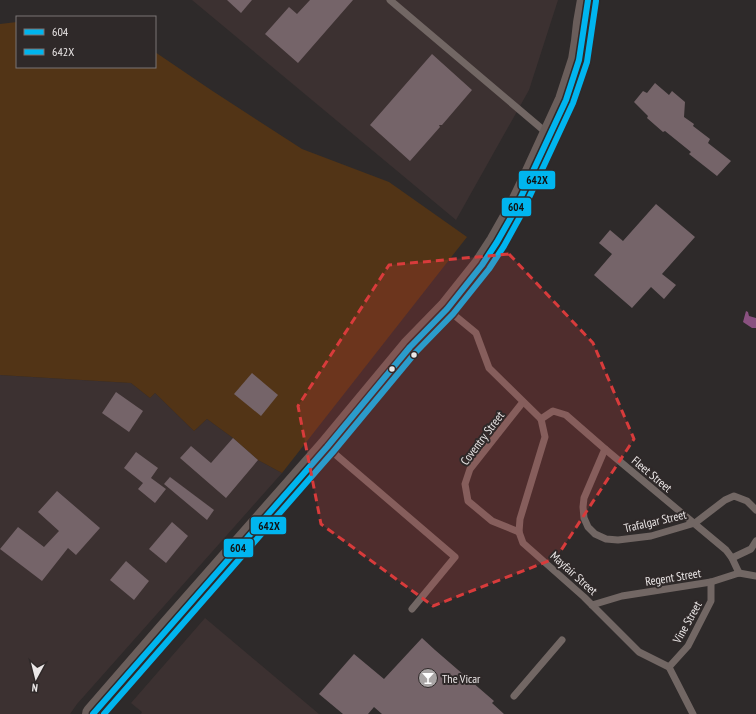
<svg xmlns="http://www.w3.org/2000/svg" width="756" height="714" viewBox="0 0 756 714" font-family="'PT Sans Narrow',sans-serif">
<rect width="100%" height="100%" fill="#2e2a2a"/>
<g fill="#3c3131">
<path d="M192 0H558L529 90 456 220Z"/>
<path d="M0 375 131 383 150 398 155 393 194 431 207 419 233 438 258 460 282 473 77 704 70 714H0Z"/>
<path d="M205 618 319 714H141L142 712 131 703Z"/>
</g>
<path fill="#523416" d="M17 22V67H155V52L211 90 302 149 389 182 467 237 282 473 258 460 233 438 207 419 194 431 155 393 150 398 131 383 0 375V24Z"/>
<path fill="#8a5180" d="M746 311 748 312 749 316 756 318V328H752L743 322Z"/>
<g fill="#756469">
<path d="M227 0H252L241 13Z"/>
<path d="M310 0H353L298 63 265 34 289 7 297 14Z"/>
<path d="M432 54 472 90 442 125H439L440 127 410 161 370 125Z"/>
<path d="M655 83 669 95 672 91 685 102 684 117 694 124 693 126 710 139 708 143 731 161 717 176 689 154 691 152 665 131 663 132 647 118 648 116 634 102 643 91 647 93Z"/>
<path d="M656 204 695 237 662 274 676 285 664 299 651 287 632 308 594 275 612 254 599 243 610 230 623 241Z"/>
<path d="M252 373 278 395 261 416 234 394Z"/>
<path d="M116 392 143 411 129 432 102 413Z"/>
<path d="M233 438 258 460 226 498 180 458 191 446 211 463Z"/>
<path d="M136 452 158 468 151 478 166 489 155 503 138 489 143 483 124 468Z"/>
<path d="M170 477 214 510 207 520 164 484Z"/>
<path d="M57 491 100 528 76 555 68 548 42 581 0 549 18 527 44 547 59 531 38 512Z"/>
<path d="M172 522 188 536 166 563 149 549Z"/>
<path d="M126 561 149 581 134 600 110 580Z"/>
<path d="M422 638 435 650 494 701 492 703 504 714H382L374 707 368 714H343L319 694 354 654 384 679Z"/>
</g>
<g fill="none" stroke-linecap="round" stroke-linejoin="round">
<g stroke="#726764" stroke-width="7">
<path d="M390 0 548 134"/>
<path d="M448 310 476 333 489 368 541 419"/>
<path d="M541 419 545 437 520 519 519 532 523 543 584 597 639 652 669 667 693 714"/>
<path d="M541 419 553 411 566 415 605 449 726 550 732 558 739 573"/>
<path d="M328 448 455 557 412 609"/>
<path d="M605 449 584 498 583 507 584 518 588 527 595 534 606 539 618 540 651 536 695 523 725 500 734 496 747 501 756 510"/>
<path d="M519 532 492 521 468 501 465 484 470 469 523 402"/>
<path d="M732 558 751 549 756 541"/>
<path d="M592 605 622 596 711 582 739 573 756 576"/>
<path d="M669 667 688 646 711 601V582"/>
<path d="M514 696 562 640"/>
</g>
<path stroke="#6a5e5b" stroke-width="22" d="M93 714 172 623 327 447 410 347 447 309 482 265 497 242 514 212 528 183 566 100 579 60 582 41 584 23 588 0"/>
<defs>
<path id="bus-1" d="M93 714 327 447 410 347 447 309 482 265 497 242 514 212 566 100 579 60 588 0"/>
<path id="bus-2" d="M104 714 333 452 416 352 453 314 489 269 504 246 521 215 573 103 587 62 596 1"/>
</defs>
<use href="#bus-1" stroke="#2f2929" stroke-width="9"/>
<use href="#bus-2" stroke="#2f2929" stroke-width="9"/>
<use href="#bus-1" stroke="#00b5ef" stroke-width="6"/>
<use href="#bus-2" stroke="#00b5ef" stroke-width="6"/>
</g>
<path fill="#d83b3b" fill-opacity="0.2" stroke="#d83b3b" stroke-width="3" stroke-dasharray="8 5" stroke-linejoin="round" d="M509 254 593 343 634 439 556 558 433 606 321 524 298 406 389 265Z"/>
<defs>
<symbol id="bar-disc" viewBox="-11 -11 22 22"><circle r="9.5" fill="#a9a5a5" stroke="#2f2929"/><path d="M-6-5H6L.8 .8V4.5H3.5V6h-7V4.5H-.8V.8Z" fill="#fff"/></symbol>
</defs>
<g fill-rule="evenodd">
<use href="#bar-disc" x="417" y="667" width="22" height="22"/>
</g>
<g fill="#ebe7e7" stroke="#2f2929" stroke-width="1.5">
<circle cx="414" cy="355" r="3.5"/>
<circle cx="392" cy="369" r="3.5"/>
</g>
<g text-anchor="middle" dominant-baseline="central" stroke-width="4" stroke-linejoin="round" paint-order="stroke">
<g font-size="12" fill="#ebe7e7" stroke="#2f2929">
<text transform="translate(482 438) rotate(-53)">Coventry Street</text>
<text transform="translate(652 474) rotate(40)">Fleet Street</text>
<text transform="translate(655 521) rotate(-13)">Trafalgar Street</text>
<text transform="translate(574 573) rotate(42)">Mayfair Street</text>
<text transform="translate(673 577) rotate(-9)">Regent Street</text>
<text transform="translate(687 622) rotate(-61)">Vine Street</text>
</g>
<g font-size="12" fill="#ebe7e7" stroke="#2f2929" text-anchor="start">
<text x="442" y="678">The Vicar</text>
</g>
</g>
<g stroke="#2f2929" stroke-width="1.5">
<rect x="518" y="170" width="38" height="20" rx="4" fill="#00b5ef"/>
<rect x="501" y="197" width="31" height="20" rx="4" fill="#00b5ef"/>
<rect x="250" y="516" width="37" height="19" rx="4" fill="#00b5ef"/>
<rect x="223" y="538" width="31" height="20" rx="4" fill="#00b5ef"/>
</g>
<g font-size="11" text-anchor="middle" font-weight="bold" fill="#111">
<text x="537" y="184">642X</text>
<text x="516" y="211">604</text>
<text x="269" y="530">642X</text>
<text x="238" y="552">604</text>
</g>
<rect x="16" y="16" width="140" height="52" fill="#2f2929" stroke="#7a7575"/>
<rect x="24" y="29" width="20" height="6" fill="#00b5ef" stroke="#7a7575"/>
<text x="52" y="36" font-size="12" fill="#ebe7e7">604</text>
<rect x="24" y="49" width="20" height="6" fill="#00b5ef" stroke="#7a7575"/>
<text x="52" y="56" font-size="12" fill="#ebe7e7">642X</text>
<g transform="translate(36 678) rotate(187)" stroke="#2f2929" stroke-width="3" paint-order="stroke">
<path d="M0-3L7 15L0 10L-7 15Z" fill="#ebe7e7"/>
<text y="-6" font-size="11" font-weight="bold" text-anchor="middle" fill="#ebe7e7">N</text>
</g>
</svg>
